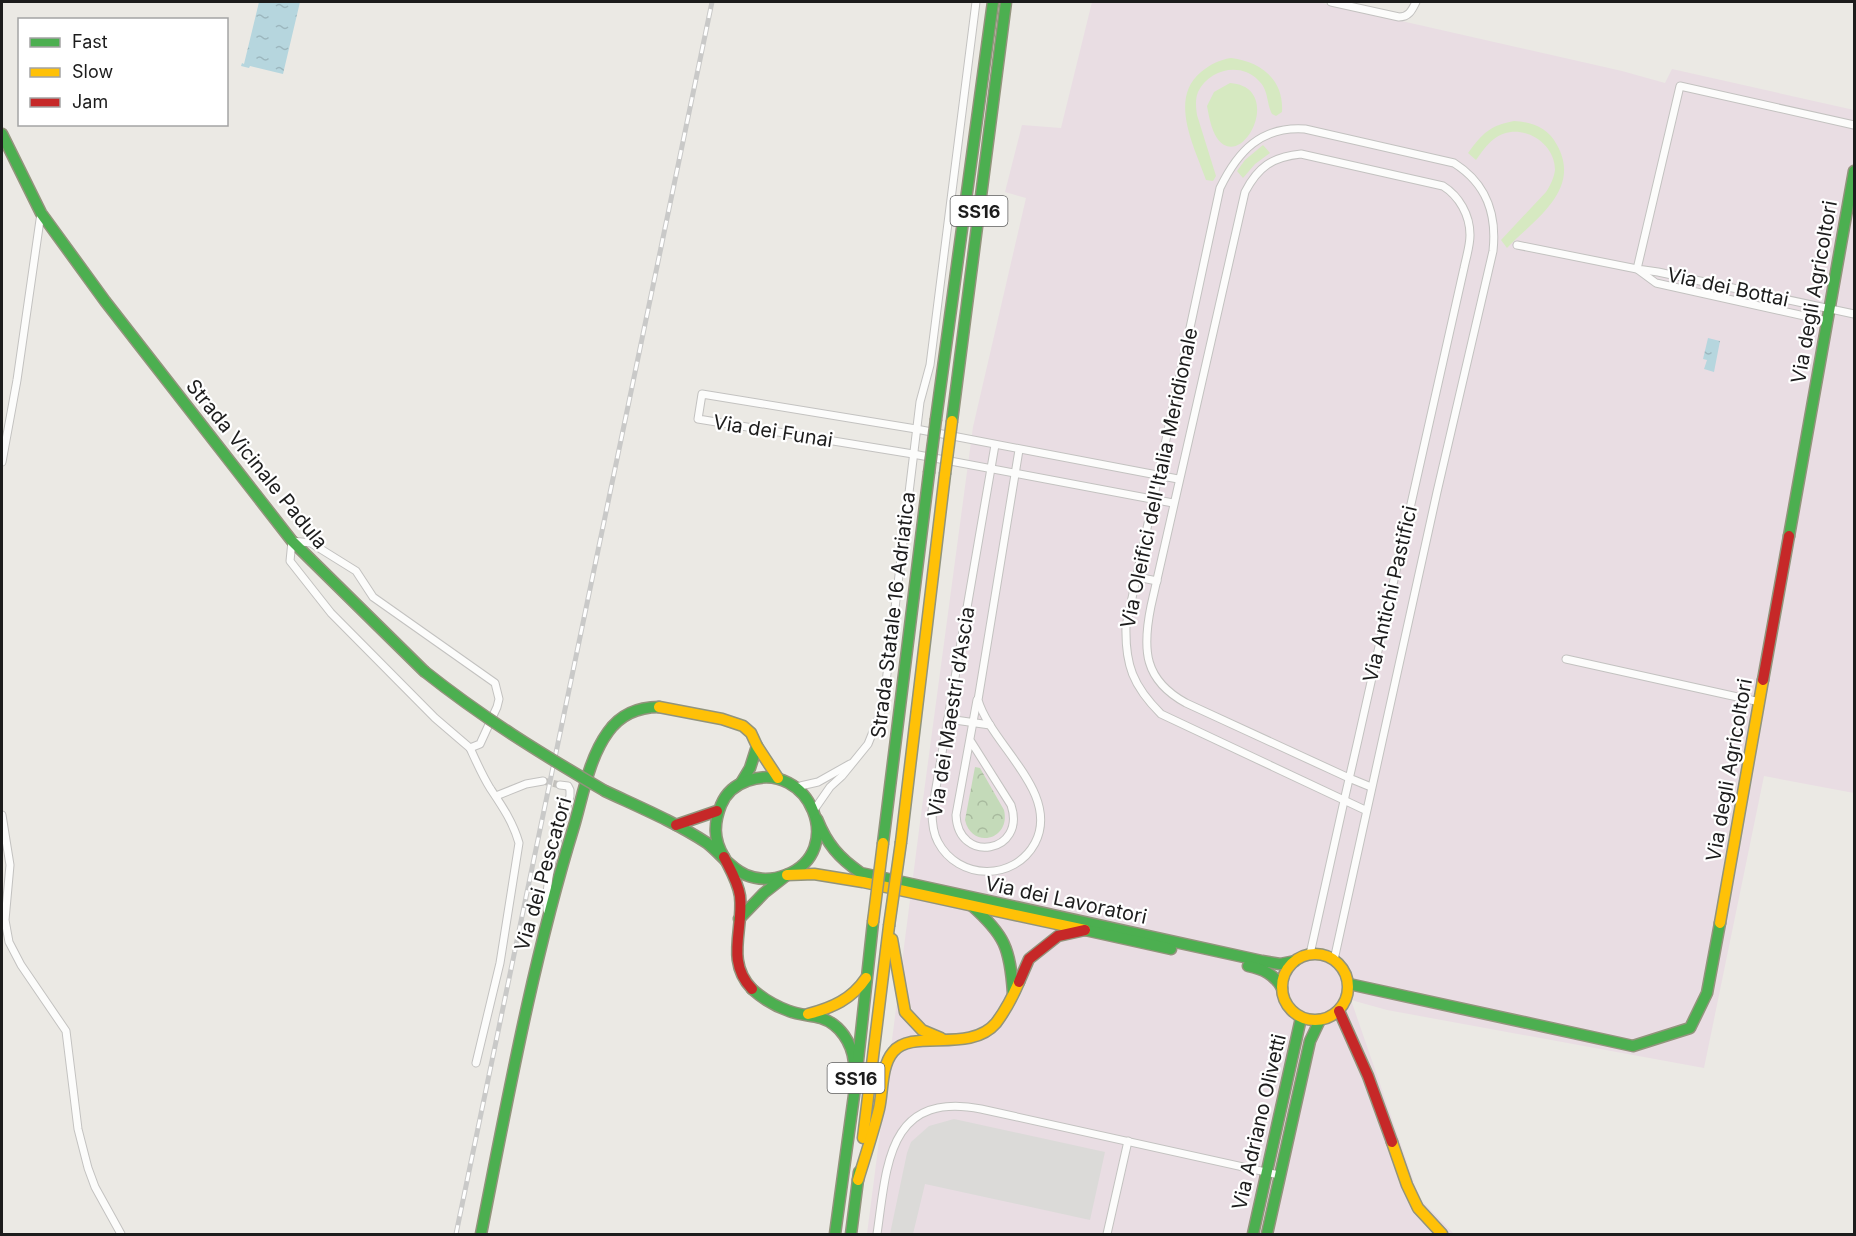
<svg xmlns="http://www.w3.org/2000/svg" width="1856" height="1236" viewBox="0 0 1856 1236" font-family="Inter,sans-serif">
<defs>
<pattern id="forest-crowns" width="20" height="18" patternUnits="userSpaceOnUse" patternTransform="scale(1.5)"><rect width="20" height="18" fill="#c4dab9"/><path d="M2 6a3 3 0 1 1 6 0M12 15a3 3 0 1 1 6 0" fill="none" stroke="#a8ba9e"/></pattern>
<pattern id="water-ripples" width="26" height="14" patternUnits="userSpaceOnUse" patternTransform="scale(1.5)"><rect width="26" height="14" fill="#b6d6de"/><path d="M2 4q2-2 4 0t4 0M15 11q2-2 4 0t4 0" fill="none" stroke="#9cb7be"/></pattern>
</defs>
<rect width="100%" height="100%" fill="#ebe9e4"/>
<path fill="#e9dde3" d="M1092 2H1318L1622 71 1665 83 1672 69 1854 110V793L1764 776 1704 1068 1387 1010 1351 1000 1416 1188 1422 1201 1454 1234H867L922 807 973 427 1026 198 1005 192 1022 125 1061 128Z"/>
<path fill="url(#forest-crowns)" d="M975 767 980 768 1004 810C1011 840 972 850 965 820Z"/>
<g fill="#d6e9c1">
<path d="M1231 58C1261 62 1284 79 1282 112L1276 116 1272 114C1266 102 1269 90 1258 80 1241 62 1209 69 1198 92 1195 99 1196 108 1197 115L1216 176 1213 181 1206 180C1195 148 1168 99 1201 72 1211 64 1219 60 1231 58Z"/>
<path d="M1230 83C1286 87 1242 174 1217 138 1211 129 1209 116 1207 106L1214 92Z"/>
<path d="M1514 121C1533 122 1548 128 1557 145 1582 190 1535 219 1507 248L1501 240 1546 192C1550 186 1554 178 1555 170 1555 141 1518 120 1494 139 1487 144 1481 153 1476 160L1468 153C1483 133 1489 126 1514 121Z"/>
<path d="M1263 145 1270 153 1255 164 1243 178 1237 171 1245 160Z"/>
</g>
<path fill="#dbdad8" d="M954 1119 1105 1152 1090 1220 925 1184 913 1234H890L907 1153 911 1142 929 1126Z"/>
<g fill="url(#water-ripples)">
<path d="M259 2H300L283 74 250 66 249 68 241 66 242 63 244 64Z"/>
<path d="M1708 338 1720 341 1714 372 1704 369 1707 360 1703 359Z"/>
</g>
<g fill="none" stroke-linecap="round" stroke-linejoin="round">
<path stroke="#c2c0bc" stroke-width="7" stroke-dasharray="7 3.5" stroke-linecap="butt" d="M543 781 560 785"/>
<defs>
<g id="street">
<path d="M1331 2 1399 17C1409 17 1412 10 1416 2"/>
<path d="M1854 125 1680 86 1637 269 1658 272 1854 314"/>
<path d="M1517 245 1637 269 1656 283 1827 321"/>
<path d="M995 445 932 811C932 822 933 833 938 842 958 880 1014 882 1035 843 1061 793 991 745 978 700L1019 450"/>
<path d="M2 462 17 380 41 213"/>
<path d="M1173 503 913 454 698 419 702 394 916 429 1178 479"/>
<path d="M292 541 311 543 356 571 373 597 495 683 499 699 497 707 480 744 470 748 435 718 331 613 290 561Z"/>
<path d="M1137 577 1157 581"/>
<path d="M1566 659 1760 702"/>
<path d="M948 719 990 725"/>
<path d="M970 740 1011 805C1027 853 958 865 956 815L977 700"/>
<path d="M470 748C476 761 482 775 490 788 502 806 513 822 519 843L500 963 476 1063"/>
<path d="M796 787 818 782 850 764"/>
<path d="M496 796 526 784 543 781"/>
<path d="M814 810 830 787 842 776 868 744 883 707 920 402 930 365 976 2"/>
<path d="M2 815 10 865 5 920 9 942 21 965 66 1031 78 1129 88 1168 95 1187 121 1234"/>
<path d="M547 910C545 871 560 833 570 796V790L568 786 560 785"/>
<path d="M1310 954 1344 801 1358 740 1464 268C1466 258 1470 246 1470 235 1470 215 1459 196 1443 186L1301 154C1272 157 1258 167 1245 192L1151 606C1142 650 1144 680 1186 703L1349 778 1371 787"/>
<path d="M1334 960 1437 492 1493 251C1497 214 1487 184 1454 163L1305 129C1261 126 1238 151 1220 188L1126 626C1125 665 1133 686 1161 714L1365 810"/>
<path d="M877 1234C887 1166 887 1091 981 1109L1279 1175"/>
<path d="M1107 1234 1128 1141"/>
</g>
<g id="fast">
<path d="M2 134 41 213 105 301 292 541 424 671"/>
<path d="M936 419 993 2"/>
<path d="M952 421 1006 2"/>
<path d="M1789 536 1854 171"/>
<path d="M741 783 750 768 757 746"/>
<path d="M605 791C639 807 675 822 707 843 720 853 730 868 746 875 758 880 773 880 786 875 847 852 810 758 747 781 735 785 726 793 721 805 714 823 713 839 724 857"/>
<path d="M817 819C827 844 839 858 861 873L1262 961 1280 964 1295 961"/>
<path d="M883 843 929 473"/>
<path d="M971 905C1005 935 1010 948 1013 993"/>
<path d="M739 919 764 893 787 875"/>
<path d="M1085 930 1171 949"/>
<path d="M1248 966C1263 969 1274 974 1282 988"/>
<path d="M1349 984 1633 1046 1690 1028 1707 993 1720 923"/>
<path d="M752 989C763 999 775 1006 789 1011 799 1015 811 1015 821 1018 840 1024 852 1043 854 1062"/>
<path d="M481 1234C508 1097 533 959 574 826 583 795 589 758 608 732 620 715 638 707 659 707"/>
<path d="M835 1234 855 1088 873 922"/>
<path d="M851 1234 859 1172"/>
<path d="M1253 1234 1301 1018"/>
<path d="M1267 1234 1310 1041 1320 1020"/>
</g>
<g id="slow">
<path d="M659 707 722 719 743 726 751 733 757 746 778 778"/>
<path d="M901 842 945 474"/>
<path d="M787 875 814 874 863 882 1085 930"/>
<path d="M1720 923 1763 680"/>
<path d="M892 939 905 1012 922 1030 941 1038"/>
<circle cx="1315" cy="987" r="33"/>
<path d="M808 1014C832 1008 852 999 866 978"/>
<path d="M863 1138 889 926"/>
<path d="M1392 1142 1407 1185 1418 1208 1442 1234"/>
<path d="M858 1180C865 1157 873 1133 879 1109 883 1092 881 1066 893 1052 912 1028 970 1054 996 1023 1005 1011 1013 996 1019 982"/>
</g>
<g id="jam">
<path d="M1763 680 1789 536"/>
<path d="M676 825 717 811"/>
<path d="M724 857C730 869 738 882 740 896 744 929 725 961 752 989"/>
<path d="M1019 982 1029 959 1058 936 1085 930"/>
<path d="M1339 1011 1368 1076 1392 1142"/>
</g>
</defs>
<use href="#street" stroke="#c3c2c0" stroke-width="9"/>
<use href="#fast" stroke="#92947c" stroke-width="13"/>
<use href="#slow" stroke="#92947c" stroke-width="13"/>
<use href="#jam" stroke="#92947c" stroke-width="13"/>
<use href="#street" stroke="#fcfcfb" stroke-width="7"/>
<use href="#fast" stroke="#4caf50" stroke-width="10"/>
<use href="#slow" stroke="#ffc107" stroke-width="10"/>
<use href="#jam" stroke="#c62828" stroke-width="10"/>
<defs>
<path id="rail" d="M456 1234 712 2"/>
</defs>
<use href="#rail" stroke="#c9c9c8" stroke-width="5"/>
<use href="#rail" stroke="#fff" stroke-width="3" stroke-dasharray="9" stroke-linecap="butt"/>
<defs>
<g id="fast-bridge">
<path d="M929 473 936 419"/>
<path d="M424 671C483 718 540 753 605 791"/>
</g>
<g id="slow-bridge">
<path d="M945 474 952 421"/>
<path d="M873 922 883 843"/>
<path d="M889 926 901 842"/>
</g>
</defs>
<use href="#fast-bridge" stroke="#92947c" stroke-width="13" stroke-linecap="butt"/>
<use href="#slow-bridge" stroke="#92947c" stroke-width="13" stroke-linecap="butt"/>
<use href="#fast-bridge" stroke="#4caf50" stroke-width="10"/>
<use href="#slow-bridge" stroke="#ffc107" stroke-width="10"/>
</g>
<g text-anchor="middle" dominant-baseline="central" stroke-width="4.5" stroke-linejoin="round" paint-order="stroke">
<g fill="#fff" stroke="#606060" stroke-width="1.5">
<rect x="950.5" y="196" width="57" height="30" rx="4.5"/>
<rect x="827.5" y="1063" width="57" height="30" rx="4.5"/>
</g>
<g font-size="18" font-weight="bold" fill="#1c1c1c">
<text x="979" y="211">SS16</text>
<text x="856" y="1078">SS16</text>
</g>
<g font-size="20" fill="#1c1c1c" stroke="#fff">
<text transform="translate(1728 287) rotate(12)">Via dei Bottai</text>
<text transform="translate(1814 292) rotate(-80)">Via degli Agricoltori</text>
<text transform="translate(773 431) rotate(9)">Via dei Funai</text>
<text transform="translate(257 464) rotate(51)">Strada Vicinale Padula</text>
<text transform="translate(1159 478) rotate(-78)">Via Oleifici dell'Italia Meridionale</text>
<text transform="translate(1390 594) rotate(-77)">Via Antichi Pastifici</text>
<text transform="translate(893 615) rotate(-83)">Strada Statale 16 Adriatica</text>
<text transform="translate(951 712) rotate(-81)">Via dei Maestri d’Ascia</text>
<text transform="translate(1729 770) rotate(-80)">Via degli Agricoltori</text>
<text transform="translate(543 874) rotate(-74)">Via dei Pescatori</text>
<text transform="translate(1066 900) rotate(12)">Via dei Lavoratori</text>
<text transform="translate(1259 1122) rotate(-77)">Via Adriano Olivetti</text>
</g>
</g>
<rect width="1856" height="1236" fill="none" stroke="#1c1c1c" stroke-width="6"/>
<rect x="18" y="18" width="210" height="108" fill="#ffffff" stroke="#a4a4a4" stroke-width="1.5"/>
<rect x="30" y="38" width="30" height="9" fill="#4caf50" stroke="#a4a4a4" stroke-width="1.5"/>
<text x="72" y="48" font-size="18" fill="#1c1c1c">Fast</text>
<rect x="30" y="68" width="30" height="9" fill="#ffc107" stroke="#a4a4a4" stroke-width="1.5"/>
<text x="72" y="78" font-size="18" fill="#1c1c1c">Slow</text>
<rect x="30" y="98" width="30" height="9" fill="#c62828" stroke="#a4a4a4" stroke-width="1.5"/>
<text x="72" y="108" font-size="18" fill="#1c1c1c">Jam</text>
</svg>
